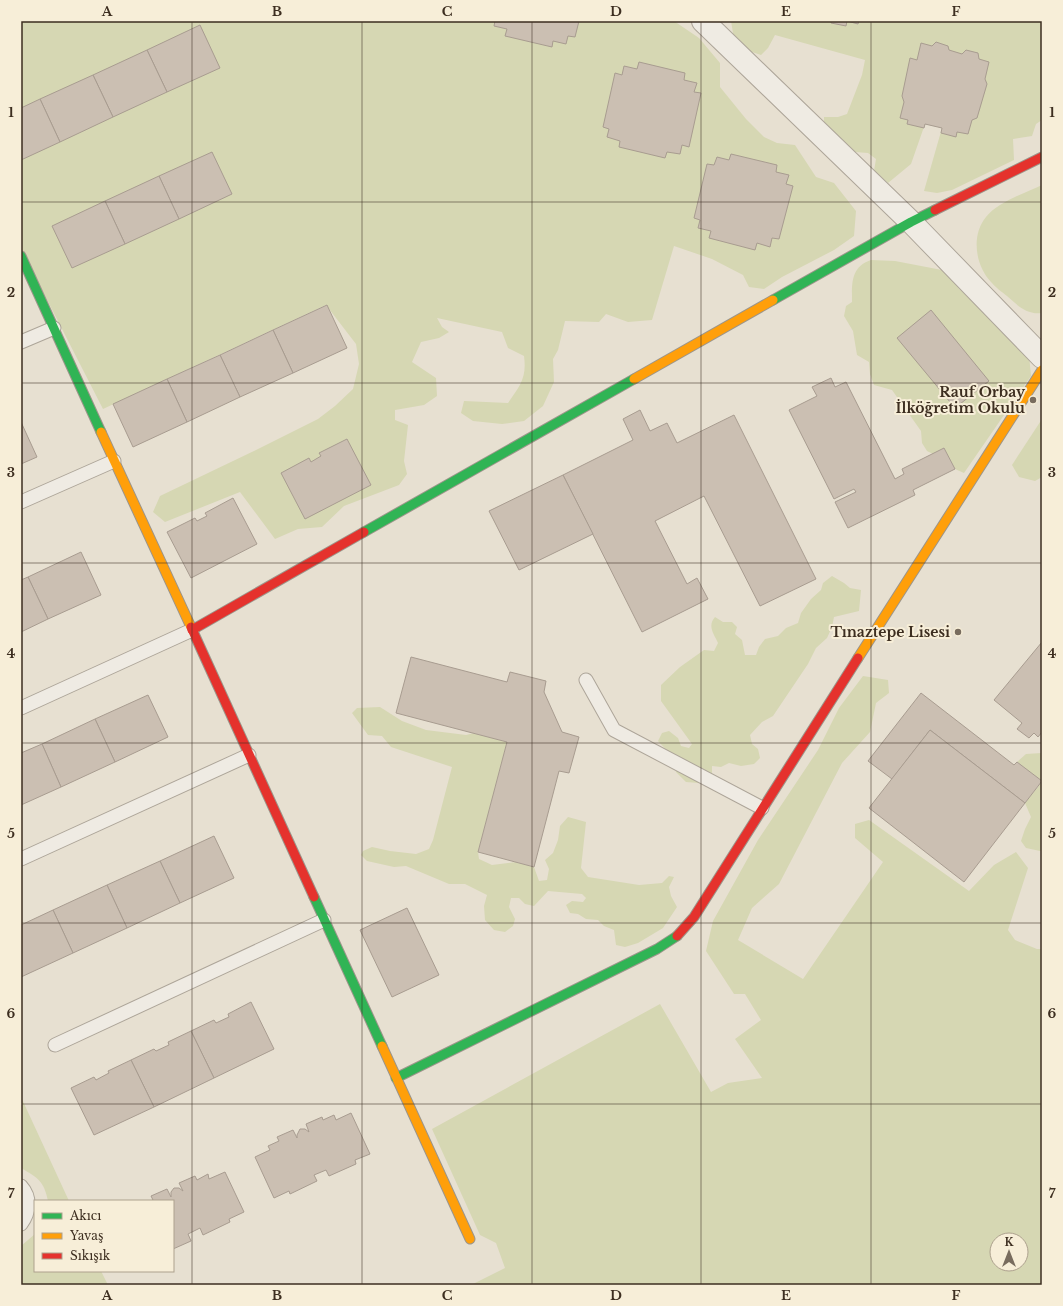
<svg xmlns="http://www.w3.org/2000/svg" width="1063" height="1306" viewBox="0 0 1063 1306" font-family="'Libre Baskerville',serif">
<rect width="100%" height="100%" fill="#e7e0d1"/>
<g fill="#d6d7b3" fill-rule="evenodd">
<path d="M21 21H674L699 38 720 63V87L746 119 764 137 777 143 795 145 816 177 834 183 856 211 854 236 834 250 782 277 764 289 749 287 743 275 712 259 674 246 652 320 628 322 606 314 599 322 565 321 558 350 553 359 554 382 543 406 524 421 502 424 473 421 461 413 464 401 508 403C520 386 527 378 524 356L508 348 502 332 437 318 442 327 449 332 439 338 421 342 412 362 436 378 437 396 424 405 395 410V420L408 425 404 461 407 474 399 485 344 506 322 527 298 529 275 539 240 492 165 522 153 512 160 496 256 450 318 419 335 406 353 389 359 364 356 344 326 305 103 409 21 249Z"/>
<path d="M731 21H1042V120L1036 124 1032 136 1013 139 1014 160 952 190 937 193 924 191 942 128 925 124 911 164 888 183 874 171 876 159 868 153 855 152 837 142 824 127V117H838L847 114 862 75 865 60 775 35 768 48 761 55 749 51 734 39Z"/>
<path d="M1042 185V313C1027 315 1017 305 1007 296 1002 292 995 287 991 282 975 265 971 235 986 217 998 202 1025 193 1042 185Z"/>
<path d="M871 260 895 261 942 270 953 279 959 289 972 298 984 310 993 323 1001 328 1029 355 1031 376 964 473 955 469 944 448 933 454 927 451 922 443 921 431 892 390 874 385 870 374 869 362 857 355 853 331 844 316 846 306 852 302C852 285 850 267 871 260Z"/>
<path d="M1042 419V477L1035 481 1019 477 1012 465Z"/>
<path d="M832 576 844 583 850 588 861 590 859 611 834 617 832 627 827 638 816 648 808 664 773 716 762 722 750 735 752 744 758 749 760 758 754 764 741 766 729 763 721 767 712 766V773L706 783H699L686 782 676 772 672 756 658 741 662 733 669 731 678 738 681 746 689 748 692 744 661 701V685L680 667 704 650 714 651 718 643C714 634 707 626 715 617L723 622H732L737 627 735 634 742 640 745 655H756L759 647 765 639 778 636 786 628 798 623 801 613 811 599 821 590 823 583Z"/>
<path d="M863 676 888 680 889 693 876 703 870 732 842 763 779 884 752 908 738 940 803 979 883 862 855 838V824L869 820 969 891 994 865 1016 852 1028 868 1008 930 1015 940 1037 949H1042V1285H471L505 1268 496 1243 480 1235 432 1129 660 1004 711 1092 728 1083 762 1078 735 1039 761 1020 745 994H734L706 951 713 921 758 840 818 750 839 708ZM997 1240H1021V1264H997Z"/>
<path d="M380 707 402 721 426 730 466 735 474 733 507 742 478 852 479 859 492 865 516 862 534 867 539 881 547 880 549 869 545 860 553 853 558 840 560 826 568 817 586 822 581 868 588 877 639 885 662 883 669 876 674 877 669 887 671 896 677 907 663 928 638 943 625 947 616 945 614 930 604 926 598 920 586 919 578 914 570 913 566 905 572 901 583 902 586 898 582 894 548 891 534 906 525 904 519 898H511L509 907 515 919 513 926 505 932 494 930 485 920 484 906 487 895 465 884H449L406 866 394 867 367 861 361 855 363 851 372 847 390 851 416 854 429 849 433 840 452 767 391 747 382 736 368 735 352 713 357 708Z"/>
<path d="M1042 753V851H1040L1026 848 1021 841 1025 829 1031 817 1025 803 1042 782 1017 762 1026 754Z"/>
<path d="M21 1097 69 1201H48C44 1181 38 1178 21 1168Z"/>
<path d="M35 1234V1271H101L108 1285H21V1246Z"/>
</g>
<g fill="#cbbfb2" stroke="#a89c90">
<path d="M495 21H579L575 37 568 36 566 44 553 41 552 47 505 36 507 29 494 26Z"/>
<path d="M831 21H859L858 24 847 21 846 26 831 23Z"/>
<path d="M200 25 220 68 167 92 147 50Z"/>
<path d="M936 42 948 46 949 50 962 54 966 50 978 53 979 59 989 62 985 79 987 84 977 118 972 120 968 134 957 132 956 137 941 133 942 128 925 124 924 128 907 124 908 120 900 118 904 102 902 96 910 58 917 60 921 43 932 46Z"/>
<path d="M147 50 167 92 113 117 93 75Z"/>
<path d="M639 62 685 73 684 80 697 83 694 92 701 93 689 147 682 145 680 154 667 152 665 158 619 147 620 141 607 137 609 129 603 127 615 73 622 75 624 66 637 69Z"/>
<path d="M93 75 113 117 60 142 40 99Z"/>
<path d="M40 99 60 142 21 160V108Z"/>
<path d="M212 152 232 194 179 219 159 176Z"/>
<path d="M731 154 777 165 776 172 789 175 786 184 793 186 779 239 772 238 770 247 757 243 755 250 709 238 711 231 698 228 700 220 694 218 707 164 714 165 717 157 729 160Z"/>
<path d="M159 176 179 219 125 244 105 201Z"/>
<path d="M105 201 125 244 72 268 52 226Z"/>
<path d="M327 305 347 348 293 373 273 330Z"/>
<path d="M931 310 989 381 955 408 897 338Z"/>
<path d="M273 330 293 373 240 397 220 355Z"/>
<path d="M220 355 240 397 187 422 167 379Z"/>
<path d="M831 378 835 387 846 382 895 479 904 474 902 469 944 448 955 469 913 490 915 495 848 528 835 502 856 492 854 489 834 499 789 410 817 396 812 387Z"/>
<path d="M167 379 187 422 133 447 113 404Z"/>
<path d="M640 410 650 431 667 423 677 443 734 415 816 579 760 606 704 496 655 521 687 584 697 578 708 599 642 632 563 475 633 440 623 419Z"/>
<path d="M21 422 37 457 21 464Z"/>
<path d="M347 439 371 485 305 519 281 473 309 458 311 462 321 456 319 453Z"/>
<path d="M563 475 593 534 519 570 489 511Z"/>
<path d="M233 498 257 544 191 578 167 532 195 518 197 521 207 516 205 513Z"/>
<path d="M81 552 101 595 48 619 28 577Z"/>
<path d="M28 577 48 619 21 632V580Z"/>
<path d="M1042 642V732L1038 737 1034 733 1029 738 1017 729 1022 723 994 700Z"/>
<path d="M411 657 507 682 510 672 546 681 544 692 562 732 579 737 569 773 559 771 534 867 478 852 507 742 396 713Z"/>
<path d="M921 693 1014 765 1017 762 1042 781 1025 803 930 730 892 779 868 761Z"/>
<path d="M148 695 168 737 115 762 95 719Z"/>
<path d="M95 719 115 762 61 787 42 744Z"/>
<path d="M930 730 1025 803 964 882 869 808Z"/>
<path d="M42 744 61 787 21 805V753Z"/>
<path d="M214 836 234 878 180 903 160 861Z"/>
<path d="M160 861 180 903 127 928 107 885Z"/>
<path d="M107 885 127 928 73 953 53 910Z"/>
<path d="M407 908 439 975 392 997 360 930Z"/>
<path d="M53 910 73 953 21 977V925Z"/>
<path d="M251 1002 274 1049 214 1078 191 1031 214 1020 216 1023 229 1017 228 1014Z"/>
<path d="M191 1031 214 1078 154 1107 131 1060 154 1049 156 1051 169 1045 168 1042Z"/>
<path d="M131 1060 154 1107 94 1135 71 1088 94 1077 96 1080 109 1073 108 1071Z"/>
<path d="M351 1113 370 1154 355 1160 356 1164 329 1176 326 1170 314 1175 317 1181 290 1194 289 1191 274 1198 255 1157 270 1150 268 1146 279 1141 277 1137 293 1130 297 1138V1135L300 1129H305L309 1132 306 1124 322 1117 323 1120 334 1115 336 1120Z"/>
<path d="M225 1172 244 1212 229 1219 230 1222 203 1235 200 1228 188 1234 191 1241 173 1249V1201H150L153 1200 151 1196 167 1189 171 1197V1192L174 1188H179L183 1191 179 1183 195 1176 197 1180 208 1174 209 1179Z"/>
</g>
<g fill="none" stroke-linecap="round" stroke-linejoin="round">
<defs>
<g id="lane">
<path d="M21 342 54 328"/>
<path d="M21 502 114 461"/>
<path d="M586 680 614 730 762 808"/>
<path d="M21 708 192 630"/>
<path d="M21 859 249 755"/>
<path d="M55 1045 324 920"/>
<path d="M21 1186C31 1197 30 1212 21 1224"/>
</g>
<path id="street" d="M703 21 911 222 1042 357"/>
<g id="fast">
<path d="M21 256 101 432"/>
<path d="M773 300 911 222 935 210"/>
<path d="M364 532 634 379"/>
<path d="M314 897 382 1046"/>
<path d="M396 1078 657 949 677 936"/>
</g>
<g id="slow">
<path d="M634 379 773 300"/>
<path d="M101 432 191 627"/>
<path d="M858 658 1042 370"/>
<path d="M382 1046 470 1239"/>
</g>
<g id="jam">
<path d="M935 210 1042 157"/>
<path d="M191 627 314 897"/>
<path d="M192 630 364 532"/>
<path d="M677 936 694 917 858 658"/>
</g>
</defs>
<use href="#lane" stroke="#ada599" stroke-width="15"/>
<use href="#street" stroke="#ada599" stroke-width="24"/>
<use href="#fast" stroke="#9c958a" stroke-width="11"/>
<use href="#slow" stroke="#9c958a" stroke-width="11"/>
<use href="#jam" stroke="#9c958a" stroke-width="11"/>
<use href="#lane" stroke="#efebe3" stroke-width="13"/>
<use href="#street" stroke="#efebe3" stroke-width="22"/>
<use href="#fast" stroke="#30b455" stroke-width="9"/>
<use href="#slow" stroke="#ff9f0a" stroke-width="9"/>
<use href="#jam" stroke="#e5322d" stroke-width="9"/>
</g>
<path fill="none" stroke="#3d2e20" stroke-width="1" stroke-opacity="0.55" d="M192 21V1285M362 21V1285M532 21V1285M701 21V1285M871 21V1285M21 202H1042M21 383H1042M21 563H1042M21 743H1042M21 923H1042M21 1104H1042"/>
<g fill="#786c5e" stroke="#f7eed8" stroke-width="1.5">
<circle cx="1033" cy="400" r="4"/>
<circle cx="958" cy="632" r="4"/>
</g>
<g text-anchor="middle" dominant-baseline="central" stroke-width="4" stroke-linejoin="round" paint-order="stroke">
<g font-size="14" font-weight="bold" fill="#3d2e20" stroke="#f7eed8" text-anchor="end">
<text x="1025" y="392">Rauf Orbay<tspan x="1025" dy="16">İlköğretim Okulu</tspan></text>
<text x="950" y="632">Tınaztepe Lisesi</text>
</g>
</g>
<rect width="1063" height="1306" fill="none" stroke="#f7eed8" stroke-width="44"/>
<rect x="34" y="1200" width="140" height="72" fill="#f7eed8" stroke="#ada18e"/>
<rect x="42" y="1213" width="20" height="6" fill="#30b455" stroke="#ada18e"/>
<text x="70" y="1220" font-size="12" fill="#3d2e20">Akıcı</text>
<rect x="42" y="1233" width="20" height="6" fill="#ff9f0a" stroke="#ada18e"/>
<text x="70" y="1240" font-size="12" fill="#3d2e20">Yavaş</text>
<rect x="42" y="1253" width="20" height="6" fill="#e5322d" stroke="#ada18e"/>
<text x="70" y="1260" font-size="12" fill="#3d2e20">Sıkışık</text>
<g transform="translate(1009 1252)"><circle r="19" fill="#f7eed8" stroke="#ada18e"/>
<path d="M0-3L7 15L0 10L-7 15Z" fill="#786c5e"/>
<text y="-6" font-size="11" font-weight="bold" text-anchor="middle" fill="#3d2e20">K</text>
</g>
<rect x="22" y="22" width="1019" height="1262" fill="none" stroke="#3d2e20" stroke-width="1.5"/>
<g font-size="13" text-anchor="middle" font-weight="bold" fill="#3d2e20">
<text x="107" y="16">A</text>
<text x="277" y="16">B</text>
<text x="447" y="16">C</text>
<text x="616" y="16">D</text>
<text x="786" y="16">E</text>
<text x="956" y="16">F</text>
<text x="11" y="117">1</text>
<text x="1052" y="117">1</text>
<text x="11" y="297">2</text>
<text x="1052" y="297">2</text>
<text x="11" y="477">3</text>
<text x="1052" y="477">3</text>
<text x="11" y="658">4</text>
<text x="1052" y="658">4</text>
<text x="11" y="838">5</text>
<text x="1052" y="838">5</text>
<text x="11" y="1018">6</text>
<text x="1052" y="1018">6</text>
<text x="11" y="1198">7</text>
<text x="1052" y="1198">7</text>
<text x="107" y="1300">A</text>
<text x="277" y="1300">B</text>
<text x="447" y="1300">C</text>
<text x="616" y="1300">D</text>
<text x="786" y="1300">E</text>
<text x="956" y="1300">F</text>
</g>
</svg>
